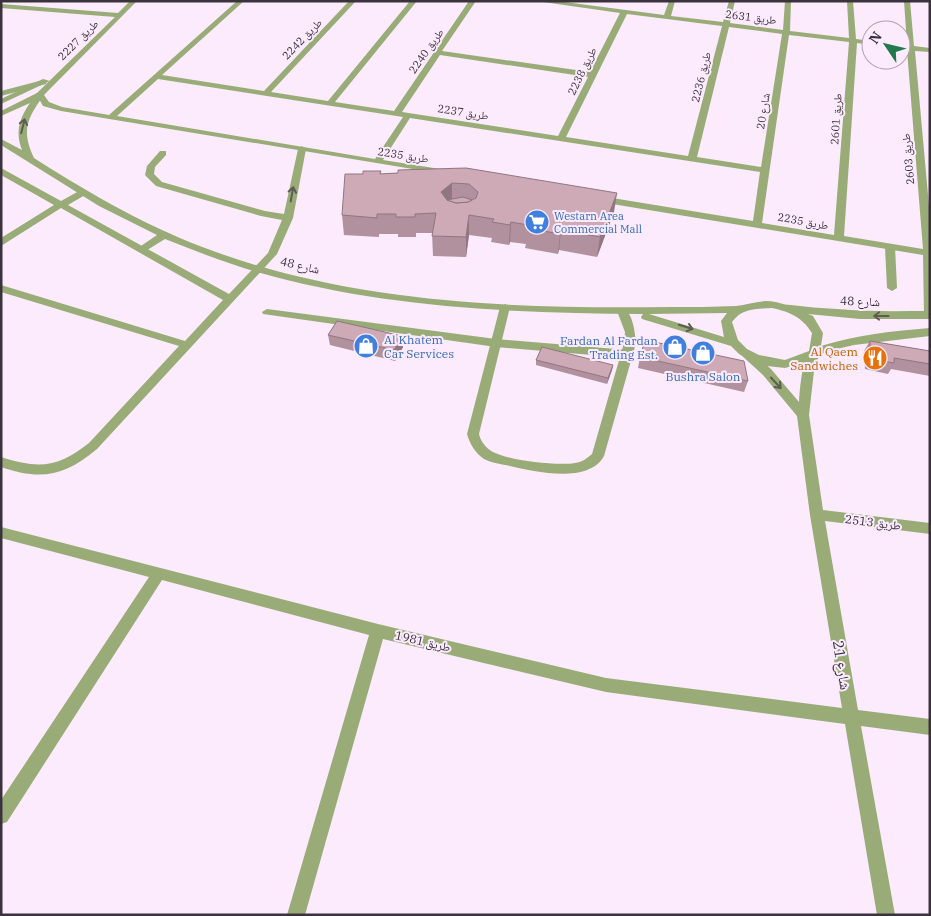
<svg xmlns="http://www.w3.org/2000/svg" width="931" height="916" viewBox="0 0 931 916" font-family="'IBM Plex Serif','Noto Naskh Arabic',serif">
<rect width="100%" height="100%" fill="#fbebfd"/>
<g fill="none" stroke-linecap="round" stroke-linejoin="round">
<g fill="#99ac77" fill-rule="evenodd">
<path d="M302 146 306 149 293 218 277 254 97 449C65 476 41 481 1 467V457C39 469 57 468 89 443L179 346 1 292V285L185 341 223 300 61 208 1 246V238L54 205 1 175V168L61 201 79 191H85V195L68 205 229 294 268 253 282 220 261 216 156 186 145 175 147 166 160 151H166V155L155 167 154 174 162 182 265 211 284 214 298 149Z"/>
<path d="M890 244 895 247 897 288 892 291 887 288 885 247Z"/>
<path d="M267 309 496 339 628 350 634 354 628 358 496 347 263 314 262 312Z"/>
</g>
<g fill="#99ac77" fill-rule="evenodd">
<path d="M130 1H137L44 95 49 102 62 107 109 115 237 1H244L162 75 264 91 349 1H356L271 92 328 101 410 1H417L335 102 394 111 469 1H476L442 51 590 72 620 13 536 1H557L664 15 669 1H675L671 16 723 22 729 1H735L730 23 783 30 785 1H791L790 31 849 38 847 1H853L856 39 871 41V45L857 43 844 236 923 249 907 50 901 49V45H907L904 1H910L914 46 930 48V52L915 51 930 217V318L924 315 923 255 600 202 595 199 600 196 753 221 760 172 410 118 383 160 440 169 444 172 443 174 61 111 43 106 39 99 1 116V111L37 93 115 17 1 8V4L118 13ZM627 14 722 26 688 156 566 137ZM729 27 782 34 761 167 697 157ZM789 35 849 42 834 235 762 223ZM440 55 588 77 558 136 402 112ZM158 79 403 117 375 159 117 116Z"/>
<path d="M43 79 50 81 1 104V99Z"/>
<path d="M505 304 510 307 479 434C481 442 486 448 493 452 510 461 557 466 575 463 583 462 587 458 592 454L624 343 625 332 617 311 622 308C633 311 635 333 636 343L604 456C589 484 535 472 510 466 502 464 491 463 484 459 475 453 470 444 467 434L500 307Z"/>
<path d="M814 348 820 352 814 371 809 415 823 510 930 523V534L825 521 858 710 930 719V735L861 726 895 915H877L845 724 606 692 383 639 305 915H287L369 635 162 580 7 822 1 824V800L149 577 1 538V527L378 624 606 678 842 708 810 515 797 416 763 375 740 354 742 351H750L771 369 799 402C800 390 802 352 814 348Z"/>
</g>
<g fill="#99ac77" fill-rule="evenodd">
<path d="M43 80H46V84L1 96V91Z"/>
<path d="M37 93 44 95C27 118 21 131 34 158 92 195 151 229 216 252 359 304 520 309 671 307 692 307 714 307 736 306 747 305 756 301 768 301 776 301 783 305 791 305 806 307 821 308 837 309 868 312 899 311 930 311V319H860L808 314 813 316 823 333 821 346C856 335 893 331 930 328V336L854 345 828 351 803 363 785 368 767 366 751 360 739 354 731 346 642 319 641 317 643 314C514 313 382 308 257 272 226 263 195 251 165 239L144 252H138V248L157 235 99 206 1 145V139L22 150C13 127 23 112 37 93ZM772 308C790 312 802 317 812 333L809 351 785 360 759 355 747 349 738 340 732 322C742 308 755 309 772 308ZM727 313 721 321 724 337 649 314Z"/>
</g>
</g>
<g fill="#b1919d">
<path d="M466 168 614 212 597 257 559 250 558 254 525 248 526 244 510 242 509 245 491 242 492 238 469 235 466 257 433 256 432 233H416V237H398V234H379V237L344 235 342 215 363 174 381 171V174L398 173Z"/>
<path d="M328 335 403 347 395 361 330 345Z"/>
<path d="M870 341 930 351V376L891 369 888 374 865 369 864 351Z"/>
<path d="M640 357 748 381 744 392 638 368Z"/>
<path d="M536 360 613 365 612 370 607 384 536 365Z"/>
</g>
<g fill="#90767f">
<path d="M452 183V203L442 211 441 192Z"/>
<path d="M617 193 614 212 597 257 600 237Z"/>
<path d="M469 215V235L466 257V237Z"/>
<path d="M511 222 510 242 509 245 510 225Z"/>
<path d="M561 230 559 250 558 254 560 234Z"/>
<path d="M402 336 403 347 395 361 394 350Z"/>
<path d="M613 365 612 370 607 384 608 378Z"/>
</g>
<g fill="#cea9b6" stroke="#90767f" fill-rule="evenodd">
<path d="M466 168 617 193 600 237 561 230 560 234 527 228 528 225 511 222 510 225 492 222 494 219 469 215 466 237 432 236 436 213 415 214V217H396V214H377V218L342 215 345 174H363V171H381L380 174 398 173V170ZM452 183 469 184 478 192 476 198 468 202 456 203 447 200 441 192Z"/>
<path d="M463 197 472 200 468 202 456 203 447 200Z"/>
<path d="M337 321 402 336 394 350 328 335Z"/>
<path d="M645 340 744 361 748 381 640 357Z"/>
<path d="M870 341 930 351V364L894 358V363L870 359Z"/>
<path d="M542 347 613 365 608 378 536 360Z"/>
</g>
<defs><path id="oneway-shaft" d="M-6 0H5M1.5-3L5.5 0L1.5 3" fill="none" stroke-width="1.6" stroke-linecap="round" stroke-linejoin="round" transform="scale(1.25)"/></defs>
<g stroke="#5d5d52">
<use href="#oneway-shaft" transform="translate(23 126) rotate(-76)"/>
<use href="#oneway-shaft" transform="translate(292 194) rotate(-80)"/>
<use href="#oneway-shaft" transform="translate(881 316) rotate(-180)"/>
<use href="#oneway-shaft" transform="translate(686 327) rotate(17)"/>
<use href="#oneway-shaft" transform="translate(776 383) rotate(47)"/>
</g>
<defs>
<symbol id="supermarket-disc" viewBox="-11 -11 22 22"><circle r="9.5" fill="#3f7fe0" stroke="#fbebfd"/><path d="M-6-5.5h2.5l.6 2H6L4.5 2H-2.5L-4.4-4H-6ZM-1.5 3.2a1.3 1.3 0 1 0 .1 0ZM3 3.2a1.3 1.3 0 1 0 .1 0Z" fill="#fff"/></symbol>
<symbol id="shop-disc" viewBox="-11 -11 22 22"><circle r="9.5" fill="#3f7fe0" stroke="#fbebfd"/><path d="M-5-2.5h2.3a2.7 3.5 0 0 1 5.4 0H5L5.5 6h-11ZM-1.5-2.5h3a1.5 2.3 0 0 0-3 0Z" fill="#fff"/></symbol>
<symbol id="restaurant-disc" viewBox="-11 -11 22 22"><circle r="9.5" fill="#e8710a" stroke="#fbebfd"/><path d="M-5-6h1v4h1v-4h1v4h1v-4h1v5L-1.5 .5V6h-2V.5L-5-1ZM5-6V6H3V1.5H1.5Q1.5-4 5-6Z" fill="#fff"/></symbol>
</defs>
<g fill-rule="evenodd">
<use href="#supermarket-disc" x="523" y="208" width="28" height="28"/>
<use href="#shop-disc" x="352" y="332" width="28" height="28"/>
<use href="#shop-disc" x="661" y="333" width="28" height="28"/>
<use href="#shop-disc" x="689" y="339" width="28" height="28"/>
<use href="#restaurant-disc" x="861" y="344" width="28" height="28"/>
</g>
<g text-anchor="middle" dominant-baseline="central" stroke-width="4" stroke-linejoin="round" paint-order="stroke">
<g font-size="11" fill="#3c323e" stroke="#fbebfd">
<text transform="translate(751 17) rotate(7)">طريق 2631</text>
<text transform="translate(302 39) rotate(-46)">طريق 2242</text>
<text transform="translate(78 40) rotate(-45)">طريق 2227</text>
<text transform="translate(426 51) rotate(-55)">طريق 2240</text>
<text transform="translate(582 71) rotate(-64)">طريق 2238</text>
<text transform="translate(701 77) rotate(-76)">طريق 2236</text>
<text transform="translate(763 111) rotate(-81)">شارع 20</text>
<text transform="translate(463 112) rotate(9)">طريق 2237</text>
<text transform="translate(836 119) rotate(-86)">طريق 2601</text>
<text transform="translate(403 155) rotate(9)">طريق 2235</text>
<text transform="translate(908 159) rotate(-95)">طريق 2603</text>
<text transform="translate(803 221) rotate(10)">طريق 2235</text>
</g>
<g font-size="11" fill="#366cbe" stroke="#fbebfd" text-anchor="start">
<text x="554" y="216">Westarn Area<tspan x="554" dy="13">Commercial Mall</tspan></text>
</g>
<g font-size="12" fill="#3c323e" stroke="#fbebfd">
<text transform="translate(300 265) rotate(13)">شارع 48</text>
<text transform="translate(860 301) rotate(2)">شارع 48</text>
<text transform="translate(873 522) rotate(7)">طريق 2513</text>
<text transform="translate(423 641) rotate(13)">طريق 1981</text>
</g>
<g font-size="12" fill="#366cbe" stroke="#fbebfd" text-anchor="start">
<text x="384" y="339">Al Khatem<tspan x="384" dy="14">Car Services</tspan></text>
<text x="658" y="340" text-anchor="end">Fardan Al Fardan<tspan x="658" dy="14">Trading Est.</tspan></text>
<text x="703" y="376" text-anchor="middle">Bushra Salon</text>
</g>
<g font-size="12" fill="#c56008" stroke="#fbebfd" text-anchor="end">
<text x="858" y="351">Al Qaem<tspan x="858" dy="14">Sandwiches</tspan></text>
</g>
<g font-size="15" fill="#3c323e" stroke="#fbebfd">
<text transform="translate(842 665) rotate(81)">شارع 21</text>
</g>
</g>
<rect width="931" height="916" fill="none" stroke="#3c323e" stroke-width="5"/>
<g transform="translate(886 45) rotate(305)"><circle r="24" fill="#fbebfd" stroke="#afa1b1"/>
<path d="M0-4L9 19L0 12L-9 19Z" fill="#217a4e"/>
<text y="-8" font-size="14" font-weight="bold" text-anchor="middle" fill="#3c323e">N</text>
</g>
</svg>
